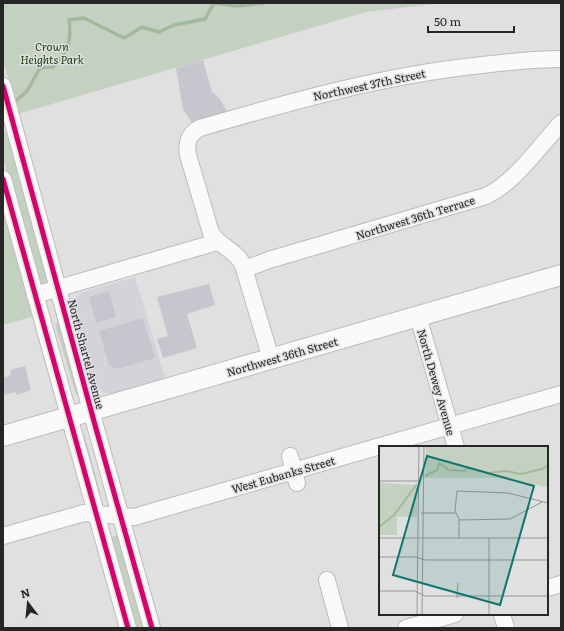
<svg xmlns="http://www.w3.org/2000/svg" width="564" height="631" viewBox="0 0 564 631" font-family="Literata,serif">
<rect width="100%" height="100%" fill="#e0e0e1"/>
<path fill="#d3d3da" d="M135 277 165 378 111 394 104 393 93 382 72 302 80 293Z"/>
<g fill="#c4d1c1">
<path d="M3 3H442L366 12 18 114 3 60Z"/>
<path d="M7 128 49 282 42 286 38 283 3 158V135Z"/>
<path d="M3 196 35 316 3 325Z"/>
<path d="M58 322 60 323 79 394 76 395 55 325Z"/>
<path d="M82 436H85L100 492H98Z"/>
<path d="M118 535 147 628H133L111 537Z"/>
</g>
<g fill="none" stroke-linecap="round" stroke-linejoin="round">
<path stroke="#a2ba9b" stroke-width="3.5" d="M17 100 27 91 40 68 53 67C68 51 72 42 69 20L84 18 124 38 142 27 159 32 174 25 205 19 214 3 237 6 264 3"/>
</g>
<g fill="#c6c6cf">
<path d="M203 60 212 92 220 99 227 112 192 123 183 109 176 68Z"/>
<path d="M209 284 215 305 187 314 197 348 163 358 157 339 168 336 157 297Z"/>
<path d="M109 291 116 317 96 323 89 297Z"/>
<path d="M143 318 155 358 117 369 109 365 99 331Z"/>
<path d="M25 366 31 390 17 395 15 392 3 395V378L11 375 10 370Z"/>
</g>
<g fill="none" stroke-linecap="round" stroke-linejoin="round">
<defs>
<g id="minor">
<path d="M3 86 95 425 152 628"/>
<path d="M3 179 128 628"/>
<path d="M245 269 269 260 486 196C515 182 539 147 561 123"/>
<path d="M35 295 217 242"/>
<path d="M418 316 456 447"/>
<path d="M271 359 243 265C237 251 219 246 211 233L188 155C186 143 188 134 200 128 293 101 385 75 482 65 508 62 535 59 561 59"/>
<path d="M290 456 297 483"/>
<path d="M3 536 84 513 134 517 561 394"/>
<path d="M327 580 340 628"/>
<path d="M547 588 561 584"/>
<path d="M502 614 506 628"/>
<path d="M406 628 455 614"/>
</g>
<path id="major" d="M3 436 561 275"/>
</defs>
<use href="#minor" stroke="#bcbcbd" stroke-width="18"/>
<use href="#major" stroke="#bcbcbd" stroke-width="22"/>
<use href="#minor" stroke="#fafafa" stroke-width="16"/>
<use href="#major" stroke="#fafafa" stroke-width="20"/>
<defs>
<g id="cycleway">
<path d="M3 86 95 425 152 628"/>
<path d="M3 179 128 628"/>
</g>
</defs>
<use href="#cycleway" stroke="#dfdfe2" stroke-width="8"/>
<use href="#cycleway" stroke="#d6006c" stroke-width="5"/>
</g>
<g text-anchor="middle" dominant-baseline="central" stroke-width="3" stroke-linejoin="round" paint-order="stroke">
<g font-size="11" font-style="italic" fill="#123f00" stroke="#dfdfe2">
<text x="52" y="46">Crown<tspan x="52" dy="13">Heights Park</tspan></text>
</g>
<g font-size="11" fill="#262627" stroke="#dfdfe2">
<text transform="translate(369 84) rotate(-12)">Northwest 37th Street</text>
<text transform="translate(415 217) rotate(-17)">Northwest 36th Terrace</text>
<text transform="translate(87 354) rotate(75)">North Shartel Avenue</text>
<text transform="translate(282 356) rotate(-16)">Northwest 36th Street</text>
<text transform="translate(437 382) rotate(74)">North Dewey Avenue</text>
<text transform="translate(283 474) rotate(-16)">West Eubanks Street</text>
</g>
</g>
<g transform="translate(379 446)">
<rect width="169" height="169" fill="#e0e0e1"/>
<path d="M169 0V41L117 32H46L47 1ZM0 37 38 39V71H18V89H0Z" fill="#c4d1c1"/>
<path fill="none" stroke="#a2ba9b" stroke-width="2" d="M46 30 58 24 60 17 70 24 86 25 89 22 109 27 127 25 142 28 163 23 169 19M0 81 15 69 38 38"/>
<path fill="none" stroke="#969697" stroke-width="1" d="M0 35H39M42 67H76M80 74 131 73 163 56M0 92H169M80 92V73L76 65 78 45 129 47 169 57M0 111H37L46 114H169M0 145H36L46 150H169M78 152 79 137M38 169 40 0M43 169 45 0M110 169V92"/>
<path fill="#0f766e" fill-opacity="0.15" stroke="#0f766e" stroke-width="2" d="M48 10 155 40 121 159 14 129Z"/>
<rect width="169" height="169" fill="none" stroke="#262627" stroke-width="2"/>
</g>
<rect width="564" height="631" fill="none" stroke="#262627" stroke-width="8"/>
<g transform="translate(28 603) rotate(344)" stroke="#dfdfe2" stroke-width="3" paint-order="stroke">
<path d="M0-3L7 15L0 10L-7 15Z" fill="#262627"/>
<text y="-6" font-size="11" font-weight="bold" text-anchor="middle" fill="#262627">N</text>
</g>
<path d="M428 26v6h86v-6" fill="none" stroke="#262627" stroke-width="2"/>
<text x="434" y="26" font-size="12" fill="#262627" stroke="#dfdfe2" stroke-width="3" paint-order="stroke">50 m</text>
</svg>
